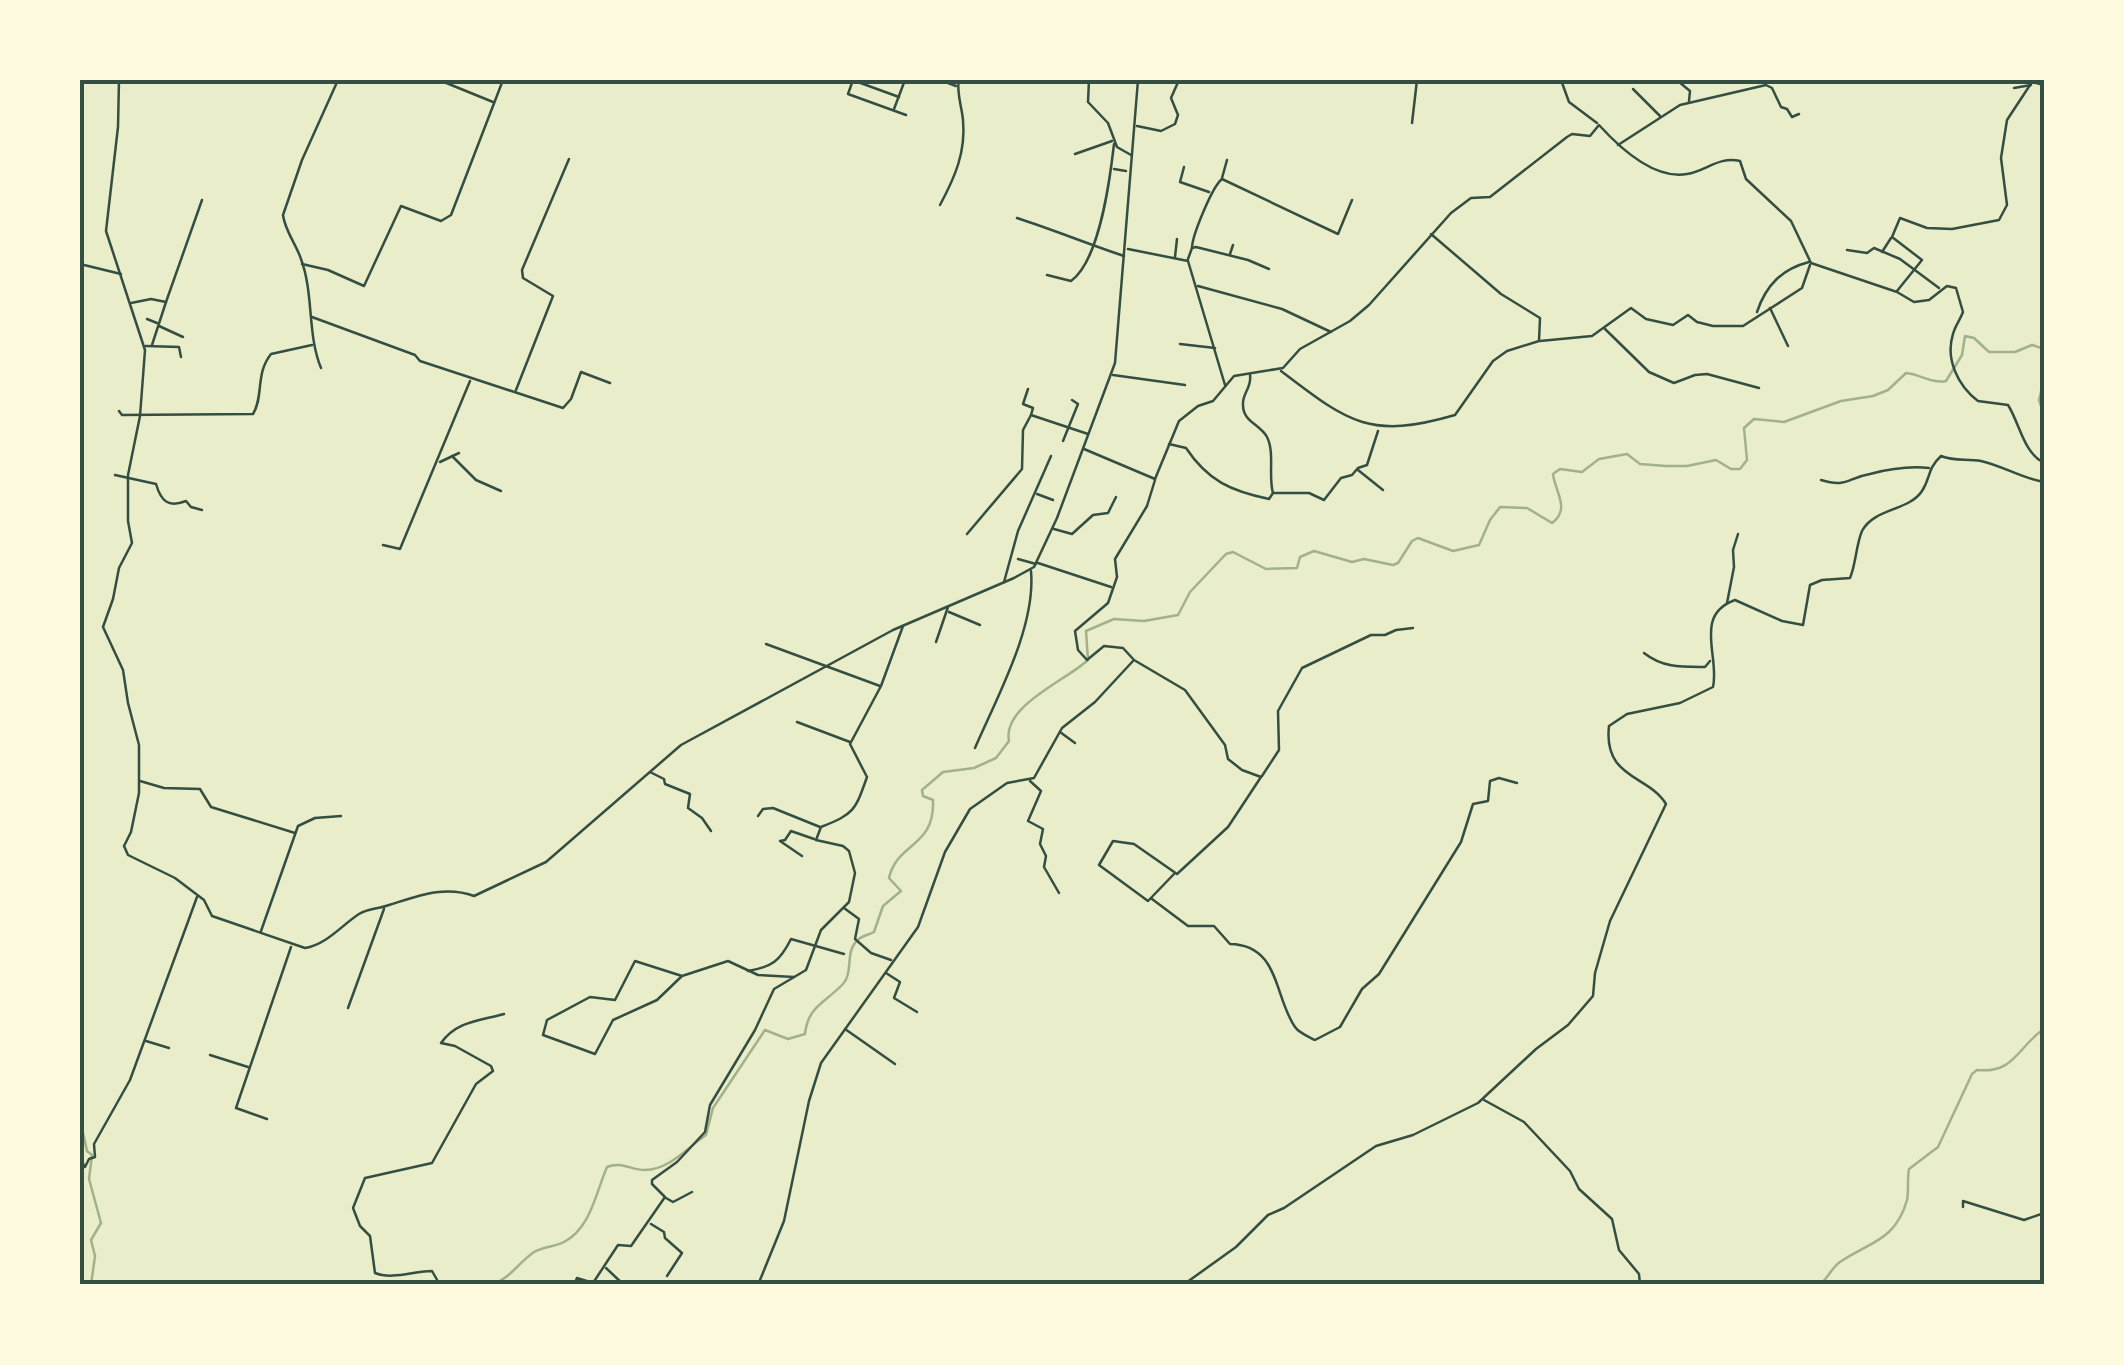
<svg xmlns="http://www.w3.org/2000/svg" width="2124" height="1365" viewBox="0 0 2124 1365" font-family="Roboto,sans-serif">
<rect width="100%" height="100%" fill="#e9edc9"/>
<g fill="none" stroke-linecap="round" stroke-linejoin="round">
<g stroke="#a3b18a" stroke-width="2.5">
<path d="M2044 380 2039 400 2044 415"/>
<path d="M80 1119 87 1151 92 1155 89 1179 101 1223 91 1240 95 1256 91 1285"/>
<path d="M491 1285C510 1279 518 1263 534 1252 544 1246 555 1247 564 1242 591 1228 596 1192 607 1167 621 1161 631 1170 645 1170 669 1170 688 1147 706 1135L713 1108 765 1030 788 1039 805 1034C808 1006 825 1003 843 984 854 972 844 950 859 939 863 935 869 935 874 932L883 906 901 891 889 878C897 842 935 848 933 800L923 796 922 790 943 772 974 768 996 758 1009 741C1002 706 1067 680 1088 660L1086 631 1114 619 1144 621 1178 615 1190 592 1226 554 1233 552 1266 569 1297 568 1300 557 1314 551 1352 562 1364 559 1393 565 1398 563 1412 541 1418 538 1453 551 1479 545 1490 520 1500 507 1527 508 1552 523C1571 509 1555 492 1553 474L1560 469 1582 472 1599 459 1627 454 1640 464 1666 466H1687L1716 460 1731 469H1740L1747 460 1744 428 1754 419 1784 422 1841 401 1873 396 1888 390 1906 373C1920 374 1932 384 1946 381L1962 355 1965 336 1974 338 1989 352H2015L2032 345 2044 349"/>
<path d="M1819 1285C1828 1279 1831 1268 1840 1262 1870 1242 1896 1240 1907 1200 1909 1190 1907 1179 1909 1169L1938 1147 1972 1074 1977 1070C2015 1074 2018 1046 2044 1029"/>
</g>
<g stroke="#344e41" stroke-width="2.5">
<path d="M119 80 118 127 106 231 145 350 140 416 128 475V521L132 543 119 568 113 599 103 627 123 670 128 703 139 745V793L131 832 124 846 128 855 175 878 204 900 212 916 305 948C326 945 342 925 359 914 368 908 379 909 389 905 418 896 445 885 474 896L546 862 681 745 893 630 1014 578 1034 567 1057 518 1115 363 1138 80"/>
<path d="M439 80 493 102"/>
<path d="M853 80 848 94 906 115"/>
<path d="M940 80 956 86"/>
<path d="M1089 80 1088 102 1108 123 1117 147 1131 155"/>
<path d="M1561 80 1569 102 1597 123"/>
<path d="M855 81 899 97"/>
<path d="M1679 82 1690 91 1689 101"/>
<path d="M2014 88 2031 85"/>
<path d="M1633 89 1660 116"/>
<path d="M894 109 905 80"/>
<path d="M1412 123 1417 80"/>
<path d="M1137 126 1161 131 1175 124 1178 115 1171 98 1179 80"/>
<path d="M1618 145 1680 105 1766 85 1772 88 1781 107 1787 109 1792 117 1799 114"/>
<path d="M1075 154 1112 141"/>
<path d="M1184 167 1180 182 1209 192"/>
<path d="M1114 169 1126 171"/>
<path d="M1222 178 1227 160"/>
<path d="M940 205C955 177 966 152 963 120 962 107 956 92 959 80"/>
<path d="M1017 218C1054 230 1088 244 1124 256"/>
<path d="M1192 248C1192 236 1212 187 1222 179L1338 234 1352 200"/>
<path d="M1128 249 1188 261 1225 385"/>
<path d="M1847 250 1867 253 1874 248 1900 259 1939 288"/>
<path d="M1882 252 1891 238"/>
<path d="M1230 254 1233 245"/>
<path d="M1175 257 1177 239"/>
<path d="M1188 259 1192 248 1196 247 1248 260 1269 269"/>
<path d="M80 264 121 274"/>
<path d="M302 264 328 270 364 286 401 206 441 221 451 215 503 80"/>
<path d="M1047 275 1071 281C1100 260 1110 179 1114 144"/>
<path d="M1198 286 1282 309 1331 332"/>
<path d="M1897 291 1922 260 1892 237 1900 218 1927 228 1952 229 1999 220 2007 205 2001 158 2007 120 2032 82 2044 85"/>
<path d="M166 302 202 200"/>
<path d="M131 303 151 299 166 302 152 345"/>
<path d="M1770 308 1788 346"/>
<path d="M1757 312C1766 285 1782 269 1809 262"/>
<path d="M312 317 415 355 420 361 563 408 571 399 581 372 610 383"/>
<path d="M147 319 157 323"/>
<path d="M159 326 183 337"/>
<path d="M1605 329 1649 372 1674 383 1695 375 1707 374 1759 388"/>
<path d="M1540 341 1592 336 1631 308 1646 319 1673 325 1688 315 1697 322 1713 326H1743L1802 288 1810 265"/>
<path d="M1180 344 1215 348"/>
<path d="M146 346 179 347 181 357"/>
<path d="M321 368C307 334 314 294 301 259 296 244 285 231 283 215L302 160 338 80"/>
<path d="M1281 371C1348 422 1369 440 1455 415L1493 361 1507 351 1539 341 1540 318 1501 294 1431 234"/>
<path d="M1113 375 1185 385"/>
<path d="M1250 375C1252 388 1242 393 1243 405 1243 422 1260 424 1267 437 1275 453 1268 476 1273 493H1309L1324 500 1341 478 1352 475 1358 468 1367 465 1378 431"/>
<path d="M1028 389 1023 404 1033 408 1031 415 1088 434"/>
<path d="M516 390 553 296 523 278 522 270 569 159"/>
<path d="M119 411 122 415 253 414C264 396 255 374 271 354L312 345"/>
<path d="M1063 441 1078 404 1072 400"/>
<path d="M1169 444 1186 448C1208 481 1231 491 1269 499L1273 493"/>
<path d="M1084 449 1155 479 1179 421 1198 406 1213 401 1234 376 1283 368 1300 349 1350 321 1369 305 1451 213 1471 198 1490 197 1567 137 1572 134 1590 136 1599 125C1619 147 1653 180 1687 174 1706 171 1719 156 1740 161L1746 179 1791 221 1811 263 1897 292 1914 302 1929 300 1947 286 1956 288 1963 312C1960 320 1955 326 1953 334 1945 359 1958 386 1978 401L2008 405C2020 424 2023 452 2044 463"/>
<path d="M452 456 476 480 501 491"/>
<path d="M440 462 459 453"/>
<path d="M1358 470 1383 490"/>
<path d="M115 475 156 484C161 501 168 508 186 501L191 507 202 510"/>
<path d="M1155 480 1147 506 1115 559 1117 577 1108 603 1075 631 1078 650 1087 660 1104 646 1123 648 1134 660 1185 690 1225 745 1228 759 1242 770 1261 777 1228 827 1177 874 1134 844 1113 841 1099 865 1148 901 1174 874"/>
<path d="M1821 480C1847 488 1847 478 1870 474 1889 469 1910 466 1929 468"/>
<path d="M1037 494 1053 500"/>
<path d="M1054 529 1072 534 1093 515 1108 513 1116 497"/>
<path d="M967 534 1022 469 1023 430 1031 415"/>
<path d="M383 545 400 549 470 381"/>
<path d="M1018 559 1036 564"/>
<path d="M1038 563 1111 587"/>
<path d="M1004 582 1018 531 1051 456"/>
<path d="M1727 603 1734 567 1733 550 1738 534"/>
<path d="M949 612 980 625"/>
<path d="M936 642 948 607"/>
<path d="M766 644 880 686"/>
<path d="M1644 653C1663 668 1682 667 1705 667L1710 661"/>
<path d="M797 722 850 742"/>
<path d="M1060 732 1075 743"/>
<path d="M975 748C997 697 1036 627 1031 571"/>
<path d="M650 772 664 779 665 784 690 794 688 808 702 818 711 831"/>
<path d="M1262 776 1279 750 1278 711 1302 668 1371 635H1385L1396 630 1413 628"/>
<path d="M140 781 164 788 200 789 211 807 295 833"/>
<path d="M1030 781 1041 791 1028 821 1043 829 1040 844 1046 856 1044 867 1059 893"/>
<path d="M758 816 763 809 773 808 820 827"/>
<path d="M802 856 780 841 785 840 791 831 814 839"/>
<path d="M1152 899 1188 926H1214L1230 944C1280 945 1274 997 1295 1027 1299 1033 1309 1037 1315 1040L1340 1027 1362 989 1379 974 1461 842 1473 804 1488 801 1490 781 1499 778 1517 783"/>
<path d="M844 908 859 919 855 939 871 953 891 960"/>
<path d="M261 931 298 826 315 818 341 816"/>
<path d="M748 971C772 967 780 961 791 939L844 954"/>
<path d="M886 973 900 982 894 998 917 1012"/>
<path d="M682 976 657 1000 613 1020 595 1054 543 1035 547 1020 590 997 615 1000 635 961 682 976 728 961 758 975 794 977"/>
<path d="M348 1008 384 909"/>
<path d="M845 1029 895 1064"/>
<path d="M146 1041 169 1048"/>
<path d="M210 1055 248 1067"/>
<path d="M1484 1100 1524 1122 1570 1171 1579 1189 1612 1219 1619 1250 1639 1274 1640 1285"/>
<path d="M267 1119 236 1108 291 947"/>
<path d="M80 1159 85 1167 89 1159 95 1157 94 1144 130 1080 197 897"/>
<path d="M666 1198 673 1202 692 1192"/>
<path d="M1963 1207V1201L2024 1220 2044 1213"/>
<path d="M651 1224 664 1232 665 1238 682 1253 667 1276"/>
<path d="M606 1268 624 1285"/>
<path d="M440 1285 432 1271C414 1271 392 1280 375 1273L370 1236 360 1226 353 1208 365 1178 432 1163 476 1084 493 1071 491 1066 455 1046 441 1043C457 1021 479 1021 504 1014"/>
<path d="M574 1285 577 1278 593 1283 618 1245 631 1246 665 1197 652 1184V1180L677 1162 705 1132 710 1105 755 1030 774 989 806 970 821 930 849 902 855 873 849 851 843 846 816 840 821 827C854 814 855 811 867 777L850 744 881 686 903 626"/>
<path d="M758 1285 784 1221 809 1101 821 1063 918 927 945 852 970 809 1007 783 1034 778 1062 728 1095 702 1133 661"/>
<path d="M1183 1285 1236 1247 1268 1215 1284 1208 1376 1146 1413 1135 1478 1103 1536 1049 1568 1025 1593 996 1595 973 1610 921 1666 804C1649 775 1603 779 1609 726L1627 714 1680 703 1713 687C1720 657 1693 615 1735 600L1782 621 1803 625 1810 585 1822 580 1850 578C1856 564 1856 545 1862 531 1874 508 1909 511 1922 491 1931 477 1927 469 1941 456 1955 462 1967 458 1981 461 2003 466 2021 478 2044 482"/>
<path d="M2037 1285 2044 1277"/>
</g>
</g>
<rect width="2124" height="1365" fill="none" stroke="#fefae0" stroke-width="165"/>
<rect x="82" y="82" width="1960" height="1200" fill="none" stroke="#344e41" stroke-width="4"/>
</svg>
